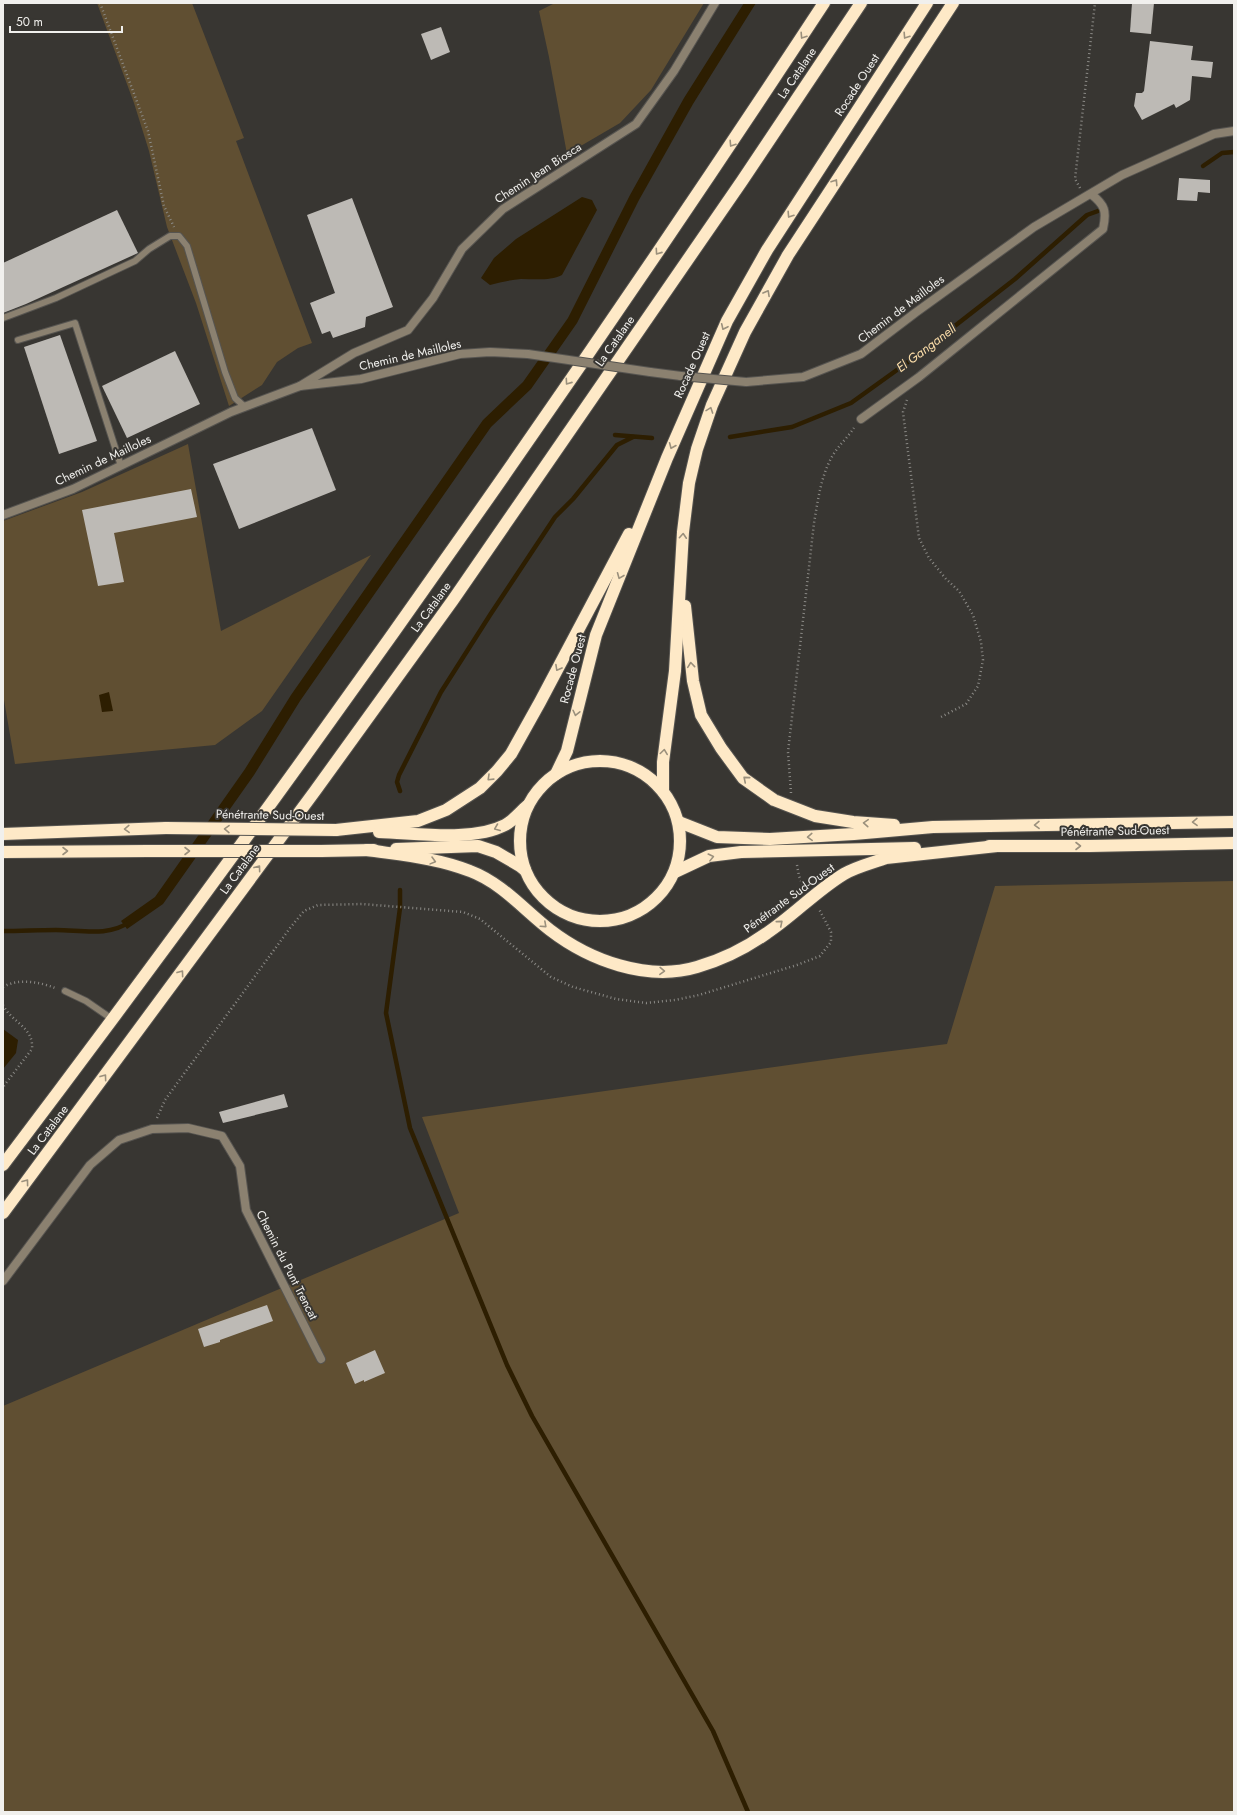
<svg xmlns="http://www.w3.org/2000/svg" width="1237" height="1815" viewBox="0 0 1237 1815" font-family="Jost,sans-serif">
<rect width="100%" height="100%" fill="#383632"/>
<g fill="#604f32">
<path d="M97 3H192L244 138 236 141 312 343 298 348 277 362 262 385 229 406 196 303 167 227 149 151 134 103Z"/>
<path d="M555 3H704L651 90 620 123 567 154 549 57 539 11Z"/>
<path d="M188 444 221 631 371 555 262 711 215 745 15 764 3 694V521L82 492Z"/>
<path d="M1234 881V1812H3V1406L459 1213 422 1117 860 1055 947 1044 995 886Z"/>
</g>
<g fill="#2d1e01">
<path d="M744 3H756L693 104 639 200 577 323 531 389 491 427 300 701 254 775 163 904 127 929 121 921 155 897 245 769 291 695 483 420 523 382 568 318 630 195 684 98Z"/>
<path d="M582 197 592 200 597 210 562 275C550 281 535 279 521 279 511 280 500 282 490 285L481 278 494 258 516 239Z"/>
<path d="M109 692 113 711 102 712 99 695Z"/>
<path d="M3 1029 18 1040 16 1053 3 1069Z"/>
</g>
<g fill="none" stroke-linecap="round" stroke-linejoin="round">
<g stroke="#2d1e01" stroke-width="4.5">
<path d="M1203 166 1222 153 1234 152"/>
<path d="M615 435 652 438"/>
<path d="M730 437 792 427 851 403 915 357 1015 279 1087 215 1098 211"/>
<path d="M400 791 397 782 399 775 441 692 490 615 555 517 573 499 617 445 633 437"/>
<path d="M400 890V908L386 1013 410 1128 507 1365 532 1416 713 1731 748 1812"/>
<path d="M3 931C21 931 38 930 56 930 80 930 109 937 129 922"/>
</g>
</g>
<g fill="#bdbab5">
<path d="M1132 3H1154L1151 34 1130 32Z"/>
<path d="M441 27 450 52 431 60 421 34Z"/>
<path d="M1150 41 1193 46 1191 60 1213 62 1211 78 1192 76 1190 100 1176 108 1174 104 1142 120 1134 106 1136 93H1142L1144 91Z"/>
<path d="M1179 178 1210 180V193L1198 192 1197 201 1177 200Z"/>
<path d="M352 198 393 307 366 317 365 327 333 338 330 331 322 334 310 303 335 293 307 215Z"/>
<path d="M117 210 138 253 26 304 3 313V263Z"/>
<path d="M60 335 97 441 59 454 24 347Z"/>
<path d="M175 351 200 404 127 438 102 386Z"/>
<path d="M312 428 336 490 239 529 213 464Z"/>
<path d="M191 489 197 517 114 533 124 582 98 586 82 510Z"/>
<path d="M284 1094 288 1107 223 1123 219 1112Z"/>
<path d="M267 1305 273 1321 220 1340V1342L204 1347 198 1329Z"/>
<path d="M375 1350 385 1373 364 1382V1380L355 1384 346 1363Z"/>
</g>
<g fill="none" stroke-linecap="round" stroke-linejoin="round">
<defs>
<g id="lane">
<path d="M3 318 56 298 135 261 149 249 170 236H179L187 246 225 372 235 398 245 407"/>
<path d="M18 340 75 323 121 466"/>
<path d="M65 991 86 1001 112 1019"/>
</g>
<g id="street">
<path d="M650 372 681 376"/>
<path d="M746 382 803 377 861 354 915 313 1034 227 1122 175 1214 134 1234 131"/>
<path d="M300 386 354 353 408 330 433 298 462 249 503 209 636 124 674 71 715 3"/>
<path d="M861 419 919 377 1103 229C1107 211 1105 205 1091 194"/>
<path d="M3 515 73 489 231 412 300 386 361 379 460 354 490 352 528 354"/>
<path d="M3 1281 90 1165 119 1140 152 1129 188 1128 222 1136 240 1166 246 1210 321 1359"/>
</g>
<g id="highway">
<path d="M685 606 693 681 701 715 721 748 743 778 774 800 815 816 853 822 894 825"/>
<circle cx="600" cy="841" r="80"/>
<path d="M556 774 567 751 596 635 667 458 727 321 767 250 927 3"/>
<path d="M663 791V762L675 671 683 532 689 483 697 449 712 405 745 332 788 255 953 3"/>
<path d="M679 822 717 837 770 839 854 834 933 827 1234 822"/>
<path d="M336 830 418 821 446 810 480 788 497 771 511 754 540 702 629 534"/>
<path d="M379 832C417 833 472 842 505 825 513 821 520 812 527 806"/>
<path d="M3 834 166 828"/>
<path d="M989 846H1090L1234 843"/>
<path d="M396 849 478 846 496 852 520 866 525 870"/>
<path d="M367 850C401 855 438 858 470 871 502 883 524 910 550 930 589 960 647 982 697 967 722 960 746 948 767 933 794 915 816 891 844 874 856 867 872 863 886 858L997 846"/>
<path d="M321 851 374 850"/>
<path d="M3 852 148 851"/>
<path d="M675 872 709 856 741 852 915 848"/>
<path d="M3 1165C289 787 564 399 824 3"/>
<path d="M3 1213 315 791 453 600 742 181 861 3"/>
</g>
</defs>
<use href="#lane" stroke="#565450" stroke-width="8"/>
<use href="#street" stroke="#565450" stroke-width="10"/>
<use href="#highway" stroke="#565450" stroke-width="14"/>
<g stroke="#8b8a86" stroke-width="2.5" stroke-dasharray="1 3" stroke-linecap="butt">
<path d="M100 3 148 131 164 206 174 227"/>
<path d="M1080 188 1075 179 1095 3"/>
<path d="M907 400 903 412 905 428 919 538 929 558 946 579 959 591 973 615 981 642 983 660 978 686 966 704 941 717"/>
<path d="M791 793 788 752 814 523C818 500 821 475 833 455 839 445 848 437 854 428"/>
<path d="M797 865 799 876 803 886"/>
<path d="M3 987C18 978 40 982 55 988"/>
<path d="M3 1005C11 1022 34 1027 32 1049L3 1087"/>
<path d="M157 1118 165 1100 290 928 304 911 318 905 362 904 463 912 480 919 551 977 573 987 616 999 646 1003 675 1000 699 995 797 965 820 956 831 942V932L819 909"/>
</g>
<use href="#lane" stroke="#8b8170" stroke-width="6"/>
<use href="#street" stroke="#8b8170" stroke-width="8"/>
<use href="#highway" stroke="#fee9c7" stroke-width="12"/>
<defs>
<g id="street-bridge">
<path d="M528 354 650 372"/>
<path d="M681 376 746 382"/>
</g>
<g id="highway-bridge">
<path d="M166 828 336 830"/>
<path d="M148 851H321"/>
</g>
</defs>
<use href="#street-bridge" stroke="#565450" stroke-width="10" stroke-linecap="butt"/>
<use href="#highway-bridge" stroke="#565450" stroke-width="14" stroke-linecap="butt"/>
<use href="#street-bridge" stroke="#8b8170" stroke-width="8"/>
<use href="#highway-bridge" stroke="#fee9c7" stroke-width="12"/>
</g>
<defs><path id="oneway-chevron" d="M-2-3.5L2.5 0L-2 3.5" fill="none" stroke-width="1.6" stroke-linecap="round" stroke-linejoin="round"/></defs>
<g stroke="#9b907c">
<use href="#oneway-chevron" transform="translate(803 36) rotate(123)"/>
<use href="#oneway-chevron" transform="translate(906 36) rotate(123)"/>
<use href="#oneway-chevron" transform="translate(732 144) rotate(123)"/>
<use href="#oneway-chevron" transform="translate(835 182) rotate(-57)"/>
<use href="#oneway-chevron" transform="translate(790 215) rotate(123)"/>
<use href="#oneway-chevron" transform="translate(658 252) rotate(125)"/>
<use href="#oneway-chevron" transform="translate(767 293) rotate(-61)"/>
<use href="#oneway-chevron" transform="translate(724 327) rotate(115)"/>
<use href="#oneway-chevron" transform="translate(568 382) rotate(125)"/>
<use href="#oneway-chevron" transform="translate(710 410) rotate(-70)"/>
<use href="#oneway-chevron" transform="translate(672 446) rotate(113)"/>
<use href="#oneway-chevron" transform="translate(683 536) rotate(-86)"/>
<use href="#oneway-chevron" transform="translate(620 576) rotate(112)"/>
<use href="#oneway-chevron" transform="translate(691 665) rotate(-96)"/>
<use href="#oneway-chevron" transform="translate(558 668) rotate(119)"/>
<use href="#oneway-chevron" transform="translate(576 713) rotate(103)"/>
<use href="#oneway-chevron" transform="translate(664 752) rotate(-82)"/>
<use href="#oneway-chevron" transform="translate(490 778) rotate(136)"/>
<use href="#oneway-chevron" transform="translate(746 779) rotate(-140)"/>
<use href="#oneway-chevron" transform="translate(1195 822) rotate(179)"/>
<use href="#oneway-chevron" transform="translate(866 823) rotate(-176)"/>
<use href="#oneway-chevron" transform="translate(1037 825) rotate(179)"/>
<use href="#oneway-chevron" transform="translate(497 828) rotate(158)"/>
<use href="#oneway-chevron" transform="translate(127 829) rotate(178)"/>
<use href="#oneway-chevron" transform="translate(227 829) rotate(-179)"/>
<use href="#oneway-chevron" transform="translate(810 837) rotate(177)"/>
<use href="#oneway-chevron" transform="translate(1078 846)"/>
<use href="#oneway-chevron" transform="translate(65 851)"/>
<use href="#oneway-chevron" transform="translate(187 851)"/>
<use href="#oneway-chevron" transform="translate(711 857) rotate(-14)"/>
<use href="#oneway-chevron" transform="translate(433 861) rotate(15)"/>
<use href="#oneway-chevron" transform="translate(258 868) rotate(-54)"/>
<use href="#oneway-chevron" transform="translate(780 923) rotate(-40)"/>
<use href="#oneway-chevron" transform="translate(544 925) rotate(42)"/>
<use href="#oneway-chevron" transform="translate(662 971) rotate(2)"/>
<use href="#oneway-chevron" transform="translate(181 973) rotate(-54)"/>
<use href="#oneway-chevron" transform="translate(104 1077) rotate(-54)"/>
<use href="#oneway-chevron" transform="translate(26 1182) rotate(-53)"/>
</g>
<g text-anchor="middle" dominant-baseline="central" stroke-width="4" stroke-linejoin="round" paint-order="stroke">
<g font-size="12" fill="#f1f0ed" stroke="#383632">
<text transform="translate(797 73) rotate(-56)">La Catalane</text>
<text transform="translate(857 85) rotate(-57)">Rocade Ouest</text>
<text transform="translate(538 173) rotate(-33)">Chemin Jean Biosca</text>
<text transform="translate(901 309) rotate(-37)">Chemin de Mailloles</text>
<text transform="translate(615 341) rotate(-55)">La Catalane</text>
<text transform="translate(410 355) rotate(-13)">Chemin de Mailloles</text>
<text transform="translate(692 365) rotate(-66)">Rocade Ouest</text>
<text transform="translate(103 460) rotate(-25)">Chemin de Mailloles</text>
<text transform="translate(431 607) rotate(-54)">La Catalane</text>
<text transform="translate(573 669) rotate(-75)">Rocade Ouest</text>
<text transform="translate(270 815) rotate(1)">Pénétrante Sud-Ouest</text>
<text transform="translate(1115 831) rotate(-1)">Pénétrante Sud-Ouest</text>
<text transform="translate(240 869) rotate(-54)">La Catalane</text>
<text transform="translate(789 898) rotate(-36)">Pénétrante Sud-Ouest</text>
<text transform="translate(48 1130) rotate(-53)">La Catalane</text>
<text transform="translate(287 1265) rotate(63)">Chemin du Punt Trencat</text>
</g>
<g font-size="13" font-style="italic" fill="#fbdda9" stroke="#383632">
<text transform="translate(926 348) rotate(-37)">El Ganganell</text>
</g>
</g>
<rect width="1237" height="1815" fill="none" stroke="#f1f0ed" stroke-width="8"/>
<path d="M10 26v6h112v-6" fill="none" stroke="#f1f0ed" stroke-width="2"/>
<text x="16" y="26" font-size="12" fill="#f1f0ed" stroke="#383632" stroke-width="3" paint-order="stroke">50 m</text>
</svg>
